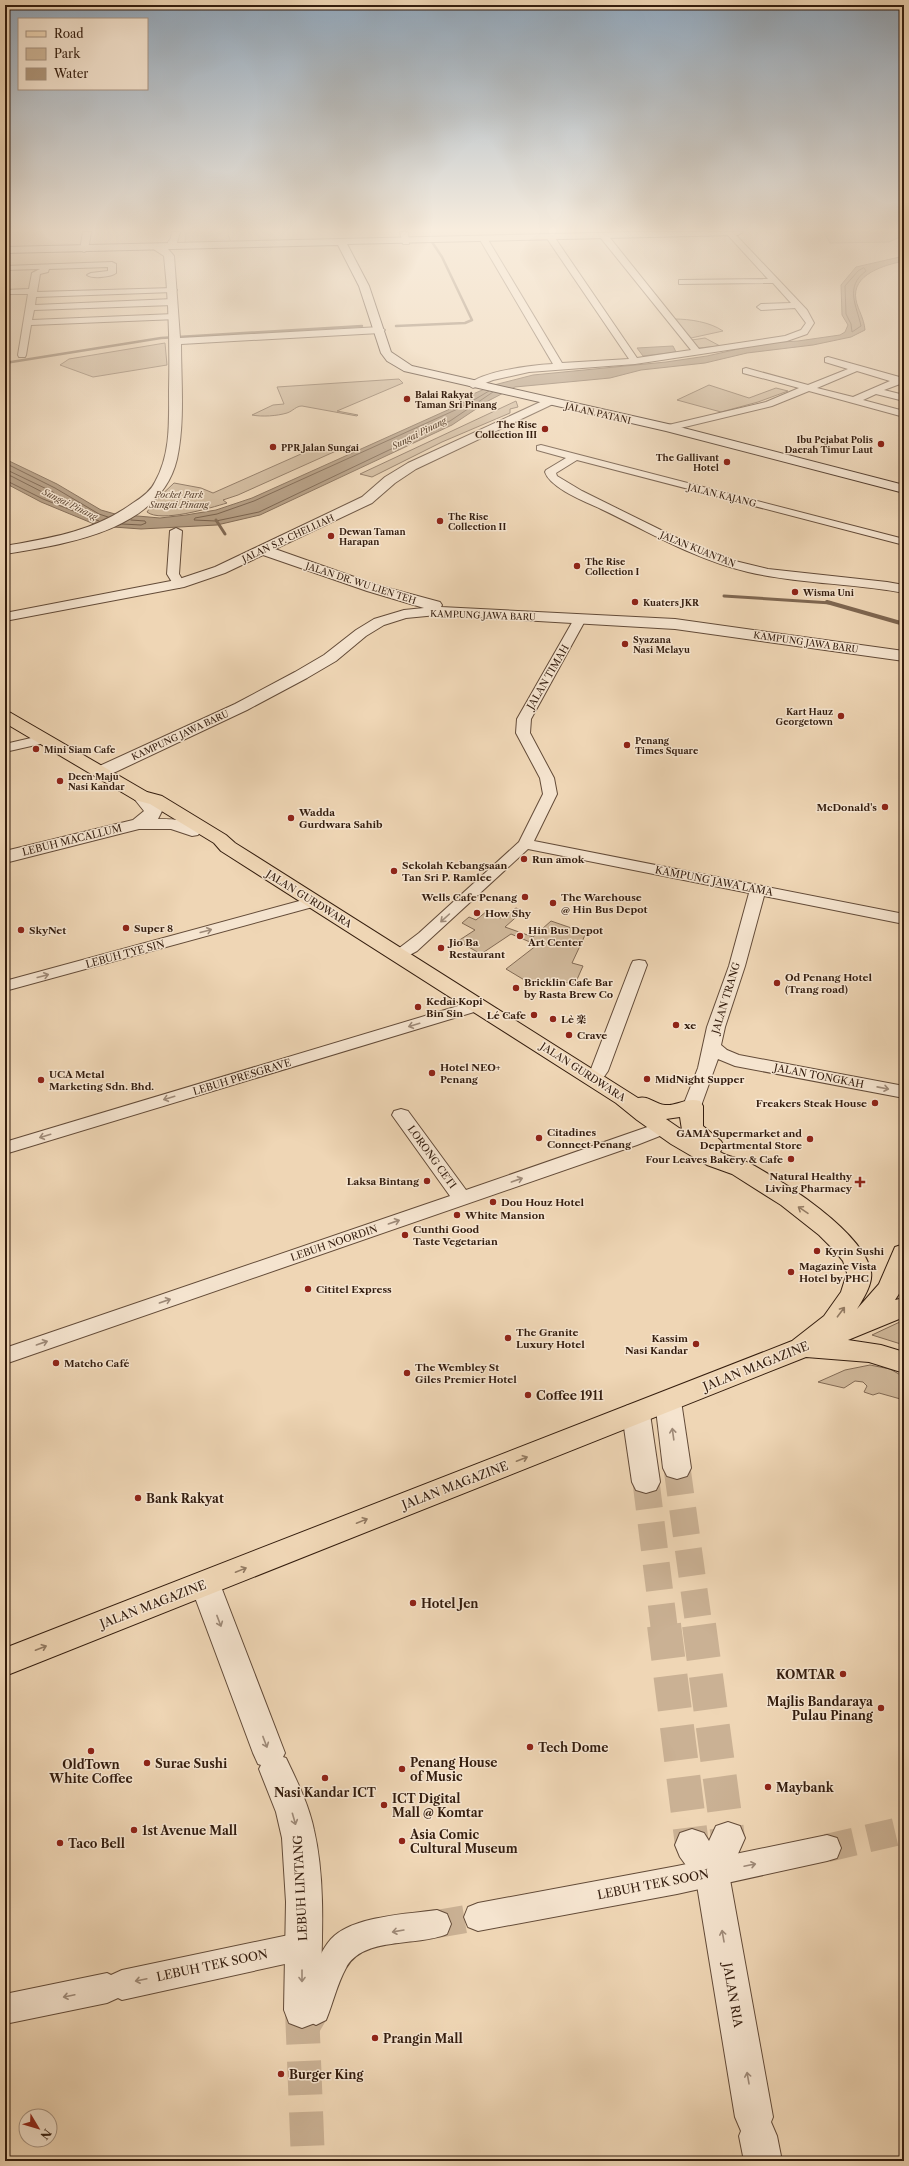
<svg xmlns="http://www.w3.org/2000/svg" width="909" height="2166" viewBox="0 0 909 2166" font-family="'Libre Caslon Text','Noto Serif SC',serif">
<rect width="100%" height="100%" fill="#efd6b5"/>
<filter id="stains"><feTurbulence type="fractalNoise" baseFrequency=".005" numOctaves="4"/><feColorMatrix values="0 0 0 0 .2 0 0 0 0 .09 0 0 0 0 .02 0 0 0 .5 -.17"/></filter>
<radialGradient id="worn" r=".72"><stop offset=".6" stop-color="#630" stop-opacity="0"/><stop offset="1" stop-color="#630" stop-opacity=".3"/></radialGradient>
<g fill="#cfb799" stroke="#826a54">
<path d="M186 232H227L231 242 185 243Z"/>
<path d="M824 232H904V235L889 242 830 243Z"/>
<path d="M674 319C690 319 710 322 723 331L691 338Z"/>
<path d="M705 338 720 346 698 348 692 340Z"/>
<path d="M165 343 167 365 93 377 60 365 69 359Z"/>
<path d="M399 379 403 383 337 411 358 415 357 416 302 406C296 406 293 411 287 413 277 416 262 417 252 415L273 405 284 404 277 387Z"/>
<path d="M709 385 749 398 776 388 788 391 758 402 721 412 677 400Z"/>
<path d="M516 401 518 407 510 409V413L442 442 372 477 360 474Z"/>
<path d="M319 446 336 451 238 495 223 500 227 503C210 508 161 523 147 512L155 501 174 483 201 488 213 493Z"/>
<path d="M516 908 523 911 505 927 533 937 551 921 586 933 572 963 583 966 575 984 545 979 536 987 506 969 537 945 511 934 481 954 458 941 475 930 462 923 469 917 476 920 487 911 500 918Z"/>
<path d="M904 1320V1345L872 1335Z"/>
<path d="M870 1365 890 1369 904 1377V1400L879 1393 873 1395 864 1392 867 1386 863 1382 855 1381 844 1388 818 1382 845 1370Z"/>
</g>
<g fill="#af977c" stroke="#7e6650">
<path d="M904 256V261C885 265 851 274 856 300 858 310 864 318 865 330L851 337 813 345 747 353 705 363 641 370 610 378 515 387 488 401 452 425 260 515 217 525 141 529 99 526 41 502 5 483V459L57 484 101 510 115 514 160 518 186 515 216 510 252 498 461 404 473 394 494 385 533 375 666 362 707 356 765 343 798 341 840 335 845 332 848 325 842 315 841 285 856 267Z"/>
<path d="M673 346 676 352 643 356 637 348Z"/>
</g>
<g fill="none" stroke-linecap="round" stroke-linejoin="round">
<g stroke="#725a45" stroke-width="1">
<path d="M864 268 866 271C844 287 857 306 861 326L852 332 851 324 846 314 845 286 858 271Z"/>
<path d="M489 391 462 407 254 501 217 514 195 518 194 520 216 521 259 512 450 421 493 392"/>
<path d="M5 463 55 488 99 514 108 517"/>
<path d="M5 469 53 492 59 498 56 499 11 476 5 475"/>
<path d="M5 480 43 499 99 521"/>
<path d="M122 524 141 525 146 523 145 521 131 520"/>
</g>
<g stroke="#7e6650" stroke-width="2.5">
<path d="M396 326 465 323 472 320 442 257 432 242"/>
<path d="M5 363 161 338 362 326"/>
</g>
<g stroke="#7e6650" stroke-width="3">
<path d="M216 520 225 534"/>
<path d="M724 596 831 603"/>
</g>
<path stroke="#7e6650" stroke-width="4" d="M827 602 904 624"/>
<g stroke="#cab194" stroke-width="28" stroke-dasharray="28 14" stroke-linecap="butt">
<path d="M827 1848 904 1830"/>
<path d="M437 1924 478 1917"/>
<path d="M303 2032 316 2010"/>
</g>
<g stroke="#cab194" stroke-width="27" stroke-dasharray="27 14" stroke-linecap="butt">
<path d="M677 1468 699 1626"/>
<path d="M646 1482 664 1626"/>
</g>
<g stroke="#cab194" stroke-width="34" stroke-dasharray="34 17" stroke-linecap="butt">
<path d="M664 1625 692 1845"/>
<path d="M699 1625 728 1838"/>
<path d="M302 2010 308 2161"/>
</g>
<defs>
<g id="minor">
<path d="M83 232H91L88 250 84 252 80 250Z"/>
<path d="M172 232H180L176 246 172 248 168 246V242L171 238Z"/>
<path d="M400 232H408L409 244H403Z"/>
<path d="M725 232H733L807 310 814 323 807 334 787 341 635 364 529 372 493 380 473 388 468 385C481 371 534 365 553 364L479 238 483 236 487 238 562 363 629 359 546 237 550 235H553L637 358 691 350 600 237V233H606L699 349 785 336 801 330 806 323 795 308 761 310 757 307 761 304 791 303 773 283 679 284V280H682L768 279Z"/>
<path d="M112 262 116 264V273C111 277 92 279 87 275L91 273 108 271V267L49 269 48 272 40 274 37 292 173 288 177 290 173 292 36 297 35 305 173 299 177 302 173 305 34 310 32 320 174 314 178 317 177 319 31 325 26 355 25 357H19L18 355 28 294H5V290L29 289 32 273 40 269 5 270V266Z"/>
<path d="M828 357 903 378 904 385 900 384 884 390 904 395V401L876 394 863 400 904 411V417L809 391 772 406 668 431 663 428 664 426 766 402 799 388 743 373V369L746 368 808 385 848 369 825 362V358ZM857 371 890 381 853 397 817 388Z"/>
<path d="M541 445 904 539V545L577 460 556 473 557 476 582 491 681 540 735 561 768 569 887 582 904 585V593C853 583 799 584 748 572 696 560 649 532 601 509 586 502 550 488 545 472L546 470 566 458 537 450V446Z"/>
<path d="M176 528 182 531 179 574 185 584 179 588 175 587 167 574 170 531Z"/>
<path d="M580 615 586 619 531 719 530 733 554 778 557 794 534 841 904 914V924L764 896 745 966 725 1027 721 1045 727 1050 739 1055 904 1086V1098L735 1066 718 1059 701 1106 698 1110 692 1112 686 1110 683 1106 698 1068 707 1027 729 966 749 893 528 849 417 951 404 958H392L390 955 419 933 519 842 543 794 540 778 516 733 517 719 574 619Z"/>
<path d="M44 735 51 739 49 742 5 752V744Z"/>
<path d="M314 897 320 899 322 902 320 905 5 991V981Z"/>
<path d="M639 960 645 961 647 965 608 1071C602 1080 598 1085 587 1082L584 1078 591 1069 631 965 633 961Z"/>
<path d="M478 1000 484 1001 487 1005 484 1009 5 1154V1142Z"/>
<path d="M401 1109 408 1111 466 1190 656 1124 663 1122 670 1124 672 1128 670 1132 637 1145 5 1364V1348L450 1196 392 1115 394 1111Z"/>
<path d="M827 1835 837 1838 841 1848 837 1858 827 1861 677 1894 478 1931 468 1927 464 1917 468 1907 478 1903 677 1866Z"/>
<path d="M437 1910 447 1914 451 1924 447 1934C417 1947 363 1936 346 1968 337 1984 333 2003 326 2020L316 2025 306 2020 301 2010C309 1987 315 1957 331 1939 352 1916 408 1914 437 1910Z"/>
<path d="M303 1932 313 1936 317 1946 313 1956 303 1960 122 2000 118 1998 107 2003 5 2024V1994L107 1973 111 1975 122 1970Z"/>
</g>
<g id="tertiary">
<path d="M157 245 168 249 174 256 180 338 380 327 385 330 380 333 181 344C181 381 185 422 177 459 160 531 66 544 5 554V546C51 538 95 531 133 503 141 498 151 491 155 482 171 454 169 421 169 390 170 345 169 301 164 256L152 248Z"/>
<path d="M549 398 555 402 553 404 416 469 395 483 372 503 275 549 377 585 440 602 442 605 441 607 675 619 904 651V661L675 629 437 615 406 618 384 625 366 636 336 661 307 678 247 710 107 776 101 777 95 776 92 772 95 768 235 704 295 672 324 655 356 630 374 619 404 610 424 608 367 591 263 555 225 573 184 587 5 621V613L176 580 215 567 362 497 385 477 408 463Z"/>
<path d="M141 791 147 792 162 811 158 819C171 819 193 819 201 831L198 835 192 836 171 829H139L5 863V851L133 820 144 811 132 796 135 792Z"/>
<path d="M668 1391 677 1394 681 1401 691 1468 687 1476 677 1479 667 1476 663 1468 655 1401 659 1394Z"/>
<path d="M636 1403 646 1406 650 1414 660 1482 656 1490 646 1493 636 1490 632 1482 622 1414 626 1406Z"/>
<path d="M205 1571 215 1575 220 1584 285 1753 283 1757 286 1758C297 1781 309 1805 314 1830 327 1886 321 1952 320 2010L315 2023 302 2028 289 2023 284 2010 286 1902 282 1838 276 1812 259 1769 261 1765 258 1764 253 1753 190 1584 195 1575Z"/>
<path d="M728 1822 740 1826 745 1838 729 1874 773 2117 771 2122 777 2136 782 2161H744L739 2136 741 2131 735 2117 696 1879 680 1857 675 1845 680 1833 692 1829 704 1833 709 1841 716 1826Z"/>
</g>
<path id="secondary" d="M636 232H743L738 235 347 244 369 286 391 352 412 366 668 424 904 485V493L666 431 404 371 387 361 381 353 359 286 338 245 5 253V247Z"/>
<path id="primary" d="M5 711 11 713 147 792 162 796 226 835 235 843 638 1098C648 1095 655 1104 665 1105 678 1106 687 1097 700 1101L703 1106V1126L721 1141 724 1146 720 1152C729 1157 739 1158 749 1163 783 1181 864 1232 871 1272 873 1284 863 1299 857 1309L879 1284 895 1247 904 1244V1286L895 1300 904 1298V1317L848 1340 881 1345 904 1352V1373L869 1362 806 1357 5 1676V1648L792 1341 824 1316 841 1292 847 1273 843 1261 834 1250 819 1235 781 1205 732 1174 707 1165 671 1144 637 1120 616 1103 221 851 214 843 150 804 135 800 5 723ZM680 1117 682 1130 666 1119Z"/>
</defs>
<use href="#minor" stroke="#634b38" stroke-width="2"/>
<use href="#tertiary" stroke="#634b38" stroke-width="2"/>
<use href="#secondary" stroke="#341d0e" stroke-width="2"/>
<use href="#primary" stroke="#341d0e" stroke-width="2"/>
<use href="#minor" fill="#f5e4cf" fill-rule="evenodd"/>
<use href="#tertiary" fill="#f5e4cf" fill-rule="evenodd"/>
<use href="#secondary" fill="#f5e4cf" fill-rule="evenodd"/>
<use href="#primary" fill="#efd6b5" fill-rule="evenodd"/>
</g>
<defs><path id="oneway-shaft" d="M-6 0H5M1.5-3L5.5 0L1.5 3" fill="none" stroke-width="1.6" stroke-linecap="round" stroke-linejoin="round"/></defs>
<g stroke="#9e8a78">
<use href="#oneway-shaft" transform="translate(445 918) rotate(138)"/>
<use href="#oneway-shaft" transform="translate(206 931) rotate(-15)"/>
<use href="#oneway-shaft" transform="translate(43 976) rotate(-15)"/>
<use href="#oneway-shaft" transform="translate(414 1025) rotate(163)"/>
<use href="#oneway-shaft" transform="translate(883 1088) rotate(11)"/>
<use href="#oneway-shaft" transform="translate(169 1098) rotate(163)"/>
<use href="#oneway-shaft" transform="translate(45 1136) rotate(163)"/>
<use href="#oneway-shaft" transform="translate(517 1180) rotate(-19)"/>
<use href="#oneway-shaft" transform="translate(394 1222) rotate(-19)"/>
<use href="#oneway-shaft" transform="translate(165 1301) rotate(-19)"/>
<use href="#oneway-shaft" transform="translate(42 1343) rotate(-19)"/>
<use href="#oneway-shaft" transform="translate(673 1434) rotate(-98)"/>
<use href="#oneway-shaft" transform="translate(219 1621) rotate(69)"/>
<use href="#oneway-shaft" transform="translate(265 1742) rotate(69)"/>
<use href="#oneway-shaft" transform="translate(294 1819) rotate(74)"/>
<use href="#oneway-shaft" transform="translate(750 1865) rotate(-12)"/>
<use href="#oneway-shaft" transform="translate(398 1931) rotate(170)"/>
<use href="#oneway-shaft" transform="translate(723 1936) rotate(-100)"/>
<use href="#oneway-shaft" transform="translate(302 1976) rotate(90)"/>
<use href="#oneway-shaft" transform="translate(141 1980) rotate(168)"/>
<use href="#oneway-shaft" transform="translate(69 1996) rotate(168)"/>
<use href="#oneway-shaft" transform="translate(748 2078) rotate(-100)"/>
</g>
<g stroke="#927a62">
<use href="#oneway-shaft" transform="translate(803 1210) rotate(-146)"/>
<use href="#oneway-shaft" transform="translate(841 1312) rotate(-53)"/>
<use href="#oneway-shaft" transform="translate(522 1459) rotate(-21)"/>
<use href="#oneway-shaft" transform="translate(362 1521) rotate(-22)"/>
<use href="#oneway-shaft" transform="translate(241 1570) rotate(-22)"/>
<use href="#oneway-shaft" transform="translate(41 1648) rotate(-21)"/>
</g>
<linearGradient id="sky" x2="0" y2="1"><stop stop-color="#91a8bd"/><stop offset="0.43" stop-color="#f8edde"/><stop offset="1" stop-color="#f8edde" stop-opacity="0"/></linearGradient>
<rect width="909" height="535" fill="url(#sky)"/>
<g fill="#8f2418" stroke="#f5e4cf" stroke-width="1.5">
<circle cx="407" cy="399" r="4"/>
<circle cx="545" cy="429" r="4"/>
<circle cx="881" cy="444" r="4"/>
<circle cx="273" cy="447" r="4"/>
<circle cx="727" cy="462" r="4"/>
<circle cx="440" cy="521" r="4"/>
<circle cx="331" cy="536" r="4"/>
<circle cx="577" cy="566" r="4"/>
<circle cx="795" cy="592" r="4"/>
<circle cx="635" cy="602" r="4"/>
<circle cx="625" cy="644" r="4"/>
<circle cx="841" cy="716" r="4"/>
<circle cx="627" cy="745" r="4"/>
<circle cx="36" cy="749" r="4"/>
<circle cx="60" cy="781" r="4"/>
<circle cx="885" cy="807" r="4"/>
<circle cx="291" cy="818" r="4"/>
<circle cx="524" cy="859" r="4"/>
<circle cx="394" cy="871" r="4"/>
<circle cx="525" cy="897" r="4"/>
<circle cx="553" cy="903" r="4"/>
<circle cx="477" cy="913" r="4"/>
<circle cx="126" cy="928" r="4"/>
<circle cx="21" cy="930" r="4"/>
<circle cx="520" cy="936" r="4"/>
<circle cx="441" cy="948" r="4"/>
<circle cx="777" cy="983" r="4"/>
<circle cx="516" cy="988" r="4"/>
<circle cx="418" cy="1007" r="4"/>
<circle cx="534" cy="1015" r="4"/>
<circle cx="553" cy="1019" r="4"/>
<circle cx="676" cy="1025" r="4"/>
<circle cx="569" cy="1035" r="4"/>
<circle cx="432" cy="1073" r="4"/>
<circle cx="647" cy="1079" r="4"/>
<circle cx="41" cy="1080" r="4"/>
<circle cx="875" cy="1103" r="4"/>
<circle cx="539" cy="1138" r="4"/>
<circle cx="810" cy="1139" r="4"/>
<circle cx="791" cy="1159" r="4"/>
<circle cx="427" cy="1181" r="4"/>
<path d="M858 1176h4v4h4v4h-4v4h-4v-4h-4v-4h4z"/>
<circle cx="493" cy="1202" r="4"/>
<circle cx="457" cy="1215" r="4"/>
<circle cx="405" cy="1235" r="4"/>
<circle cx="817" cy="1251" r="4"/>
<circle cx="791" cy="1272" r="4"/>
<circle cx="308" cy="1289" r="4"/>
<circle cx="508" cy="1338" r="4"/>
<circle cx="696" cy="1344" r="4"/>
<circle cx="56" cy="1363" r="4"/>
<circle cx="407" cy="1373" r="4"/>
<circle cx="528" cy="1395" r="4"/>
<circle cx="138" cy="1498" r="4"/>
<circle cx="413" cy="1603" r="4"/>
<circle cx="843" cy="1674" r="4"/>
<circle cx="881" cy="1708" r="4"/>
<circle cx="530" cy="1747" r="4"/>
<circle cx="91" cy="1751" r="4"/>
<circle cx="147" cy="1763" r="4"/>
<circle cx="402" cy="1769" r="4"/>
<circle cx="325" cy="1778" r="4"/>
<circle cx="768" cy="1787" r="4"/>
<circle cx="384" cy="1805" r="4"/>
<circle cx="134" cy="1830" r="4"/>
<circle cx="402" cy="1841" r="4"/>
<circle cx="60" cy="1843" r="4"/>
<circle cx="375" cy="2038" r="4"/>
<circle cx="281" cy="2074" r="4"/>
</g>
<g text-anchor="middle" dominant-baseline="central" stroke-width="3" stroke-linejoin="round" paint-order="stroke">
<g font-size="9" font-weight="bold" fill="#341d0e" stroke="#f5e4cf" text-anchor="start">
<text x="415" y="394">Balai Rakyat<tspan x="415" dy="10">Taman Sri Pinang</tspan></text>
<text x="537" y="424" text-anchor="end">The Rise<tspan x="537" dy="10">Collection III</tspan></text>
<text x="873" y="439" text-anchor="end">Ibu Pejabat Polis<tspan x="873" dy="10">Daerah Timur Laut</tspan></text>
<text x="281" y="447">PPR Jalan Sungai</text>
<text x="719" y="457" text-anchor="end">The Gallivant<tspan x="719" dy="10">Hotel</tspan></text>
<text x="448" y="516">The Rise<tspan x="448" dy="10">Collection II</tspan></text>
<text x="339" y="531">Dewan Taman<tspan x="339" dy="10">Harapan</tspan></text>
<text x="585" y="561">The Rise<tspan x="585" dy="10">Collection I</tspan></text>
<text x="803" y="592">Wisma Uni</text>
<text x="643" y="602">Kuaters JKR</text>
<text x="633" y="639">Syazana<tspan x="633" dy="10">Nasi Melayu</tspan></text>
<text x="833" y="711" text-anchor="end">Kart Hauz<tspan x="833" dy="10">Georgetown</tspan></text>
<text x="635" y="740">Penang<tspan x="635" dy="10">Times Square</tspan></text>
<text x="44" y="749">Mini Siam Cafe</text>
<text x="68" y="776">Deen Maju<tspan x="68" dy="10">Nasi Kandar</tspan></text>
</g>
<g font-size="9" fill="#341d0e" stroke="#f5e4cf">
<text transform="translate(598 413) rotate(13)">JALAN PATANI</text>
<text transform="translate(722 495) rotate(14)">JALAN KAJANG</text>
<text transform="translate(288 538) rotate(-25)">JALAN S.P. CHELLIAH</text>
<text transform="translate(698 549) rotate(22)">JALAN KUANTAN</text>
<text transform="translate(361 583) rotate(18)">JALAN DR. WU LIEN TEH</text>
<text transform="translate(483 615) rotate(2)">KAMPUNG JAWA BARU</text>
<text transform="translate(806 642) rotate(8)">KAMPUNG JAWA BARU</text>
<text transform="translate(180 735) rotate(-25)">KAMPUNG JAWA BARU</text>
</g>
<g font-size="9" font-style="italic" fill="#5f4834" stroke="#f5e4cf">
<text transform="translate(419 433) rotate(-27)">Sungai Pinang</text>
<text transform="translate(70 504) rotate(26)">Sungai Pinang</text>
</g>
<g font-size="9" font-style="italic" fill="#624b38" stroke="#f5e4cf">
<text x="179" y="494">Pocket Park<tspan x="179" dy="10">Sungai Pinang</tspan></text>
</g>
<g font-size="10" fill="#341d0e" stroke="#f5e4cf">
<text transform="translate(548 677) rotate(-60)">JALAN TIMAH</text>
<text transform="translate(72 840) rotate(-14)">LEBUH MACALLUM</text>
<text transform="translate(714 881) rotate(11)">KAMPUNG JAWA LAMA</text>
<text transform="translate(309 899) rotate(32)">JALAN GURDWARA</text>
<text transform="translate(125 954) rotate(-15)">LEBUH TYE SIN</text>
<text transform="translate(726 998) rotate(-73)">JALAN TRANG</text>
<text transform="translate(583 1072) rotate(33)">JALAN GURDWARA</text>
<text transform="translate(819 1076) rotate(11)">JALAN TONGKAH</text>
<text transform="translate(242 1077) rotate(-17)">LEBUH PRESGRAVE</text>
<text transform="translate(432 1157) rotate(54)">LORONG CETI</text>
<text transform="translate(334 1243) rotate(-19)">LEBUH NOORDIN</text>
</g>
<g font-size="10" font-weight="bold" fill="#341d0e" stroke="#f5e4cf" text-anchor="start">
<text x="877" y="807" text-anchor="end">McDonald's</text>
<text x="299" y="812">Wadda<tspan x="299" dy="12">Gurdwara Sahib</tspan></text>
<text x="532" y="859">Run amok</text>
<text x="402" y="865">Sekolah Kebangsaan<tspan x="402" dy="12">Tan Sri P. Ramlee</tspan></text>
<text x="517" y="897" text-anchor="end">Wells Cafe Penang</text>
<text x="561" y="897">The Warehouse<tspan x="561" dy="12">@ Hin Bus Depot</tspan></text>
<text x="485" y="913">How Shy</text>
<text x="134" y="928">Super 8</text>
<text x="29" y="930">SkyNet</text>
<text x="528" y="930">Hin Bus Depot<tspan x="528" dy="12">Art Center</tspan></text>
<text x="449" y="942">Jio Ba<tspan x="449" dy="12">Restaurant</tspan></text>
<text x="785" y="977">Od Penang Hotel<tspan x="785" dy="12">(Trang road)</tspan></text>
<text x="524" y="982">Bricklin Cafe Bar<tspan x="524" dy="12">by Rasta Brew Co</tspan></text>
<text x="426" y="1001">Kedai Kopi<tspan x="426" dy="12">Bin Sin</tspan></text>
<text x="526" y="1015" text-anchor="end">Lé Cafe</text>
<text x="561" y="1019">Lè 楽</text>
<text x="684" y="1025">xe</text>
<text x="577" y="1035">Crave</text>
<text x="440" y="1067">Hotel NEO+<tspan x="440" dy="12">Penang</tspan></text>
<text x="49" y="1074">UCA Metal<tspan x="49" dy="12">Marketing Sdn. Bhd.</tspan></text>
<text x="655" y="1079">MidNight Supper</text>
<text x="867" y="1103" text-anchor="end">Freakers Steak House</text>
<text x="547" y="1132">Citadines<tspan x="547" dy="12">Connect Penang</tspan></text>
<text x="802" y="1133" text-anchor="end">GAMA Supermarket and<tspan x="802" dy="12">Departmental Store</tspan></text>
<text x="783" y="1159" text-anchor="end">Four Leaves Bakery &amp; Cafe</text>
<text x="852" y="1176" text-anchor="end">Natural Healthy<tspan x="852" dy="12">Living Pharmacy</tspan></text>
<text x="419" y="1181" text-anchor="end">Laksa Bintang</text>
<text x="501" y="1202">Dou Houz Hotel</text>
<text x="465" y="1215">White Mansion</text>
<text x="413" y="1229">Cunthi Good<tspan x="413" dy="12">Taste Vegetarian</tspan></text>
<text x="825" y="1251">Kyrin Sushi</text>
<text x="799" y="1266">Magazine Vista<tspan x="799" dy="12">Hotel by PHC</tspan></text>
<text x="316" y="1289">Cititel Express</text>
<text x="516" y="1332">The Granite<tspan x="516" dy="12">Luxury Hotel</tspan></text>
<text x="688" y="1338" text-anchor="end">Kassim<tspan x="688" dy="12">Nasi Kandar</tspan></text>
<text x="64" y="1363">Matcho Café</text>
<text x="415" y="1367">The Wembley St<tspan x="415" dy="12">Giles Premier Hotel</tspan></text>
</g>
<g font-size="12" fill="#341d0e" stroke="#f5e4cf">
<text transform="translate(756 1366) rotate(-22)">JALAN MAGAZINE</text>
<text transform="translate(455 1485) rotate(-21)">JALAN MAGAZINE</text>
<text transform="translate(153 1604) rotate(-21)">JALAN MAGAZINE</text>
<text transform="translate(653 1884) rotate(-11)">LEBUH TEK SOON</text>
<text transform="translate(300 1888) rotate(-93)">LEBUH LINTANG</text>
<text transform="translate(212 1965) rotate(-12)">LEBUH TEK SOON</text>
<text transform="translate(733 1995) rotate(80)">JALAN RIA</text>
</g>
<g font-size="12" font-weight="bold" fill="#341d0e" stroke="#f5e4cf" text-anchor="start">
<text x="536" y="1395">Coffee 1911</text>
<text x="146" y="1498">Bank Rakyat</text>
<text x="421" y="1603">Hotel Jen</text>
<text x="835" y="1674" text-anchor="end">KOMTAR</text>
<text x="873" y="1701" text-anchor="end">Majlis Bandaraya<tspan x="873" dy="14">Pulau Pinang</tspan></text>
<text x="538" y="1747">Tech Dome</text>
<text x="410" y="1762">Penang House<tspan x="410" dy="14">of Music</tspan></text>
<text x="155" y="1763">Surae Sushi</text>
<text x="91" y="1764" text-anchor="middle">OldTown<tspan x="91" dy="14">White Coffee</tspan></text>
<text x="776" y="1787">Maybank</text>
<text x="325" y="1792" text-anchor="middle">Nasi Kandar ICT</text>
<text x="392" y="1798">ICT Digital<tspan x="392" dy="14">Mall @ Komtar</tspan></text>
<text x="142" y="1830">1st Avenue Mall</text>
<text x="410" y="1834">Asia Comic<tspan x="410" dy="14">Cultural Museum</tspan></text>
<text x="68" y="1843">Taco Bell</text>
<text x="383" y="2038">Prangin Mall</text>
<text x="289" y="2074">Burger King</text>
</g>
</g>
<rect width="909" height="2166" fill="none" stroke="#efd6b5" stroke-width="20"/>
<rect x="6" y="6" width="897" height="2154" fill="none" stroke="#341d0e" stroke-width="2"/>
<rect x="10" y="10" width="889" height="2146" fill="none" stroke="#341d0e"/>
<rect x="18" y="18" width="130" height="72" fill="#f5e4cf" stroke="#a89482"/>
<rect x="26" y="31" width="20" height="6" fill="#efd6b5" stroke="#a89482"/>
<text x="54" y="38" font-size="12" fill="#341d0e">Road</text>
<rect x="26" y="48" width="20" height="12" fill="#cfb799" stroke="#a89482"/>
<text x="54" y="58" font-size="12" fill="#341d0e">Park</text>
<rect x="26" y="68" width="20" height="12" fill="#af977c" stroke="#a89482"/>
<text x="54" y="78" font-size="12" fill="#341d0e">Water</text>
<g transform="translate(38 2128) rotate(128)"><circle r="19" fill="#f5e4cf" stroke="#a89482"/>
<path d="M0-3L7 15L0 10L-7 15Z" fill="#8f2418"/>
<text y="-6" font-size="11" font-weight="bold" text-anchor="middle" fill="#341d0e">N</text>
</g>
<rect width="100%" height="100%" filter="url(#stains)"/>
<rect width="100%" height="100%" fill="url(#worn)"/>
</svg>
